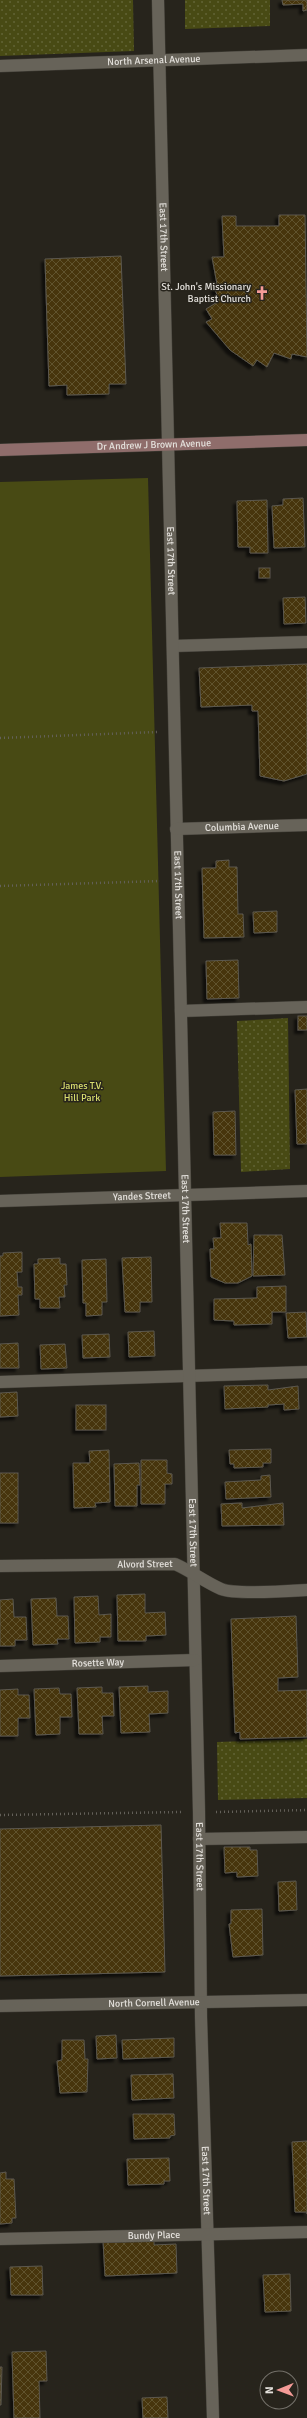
<svg xmlns="http://www.w3.org/2000/svg" width="307" height="2418" viewBox="0 0 307 2418" font-family="Signika,sans-serif">
<defs>
<pattern id="grass-dots" width="8" height="8" patternUnits="userSpaceOnUse"><rect width="8" height="8" fill="#484a14"/><path d="M2 2h.1M6 6h.1" fill="none" stroke="#626436" stroke-width="1.8" stroke-linecap="round"/></pattern>
<pattern id="building-cross-hatch" width="8" height="8" patternUnits="userSpaceOnUse"><rect width="8" height="8" fill="#47360a"/><path d="M0 0l8 8M0 8l8-8" fill="none" stroke="#61532d"/></pattern>
<filter id="shadow"><feDropShadow dx="-3.5" dy="3.5" stdDeviation="1" flood-color="#0009"/></filter>
</defs>
<rect width="100%" height="100%" fill="#27241c"/>
<g fill="url(#grass-dots)">
<path d="M0 0H133L134 51 0 56Z"/>
<path d="M185 0H270V26L185 29Z"/>
<path d="M288 1018 290 1169 241 1172 237 1021Z"/>
<path d="M307 1739V1798L218 1800 217 1742Z"/>
</g>
<path fill="#484a14" d="M148 478 166 1171 0 1177V482Z"/>
<g fill="url(#building-cross-hatch)" stroke="#5c584f" filter="url(#shadow)">
<path d="M282 0H307V10L303 11V4L283 5Z"/>
<path d="M279 215H305L307 357 292 354 291 359 274 353 267 367 257 360 253 366 230 350 206 322 212 319 206 309 219 301 214 286 217 284 212 257H224L222 216H236V226H279Z"/>
<path d="M121 256 126 384H109V394L67 395V385L49 386 45 259Z"/>
<path d="M303 498 305 547 274 548 272 506 283 505V499Z"/>
<path d="M267 500 268 553H250V547H238L237 501Z"/>
<rect x="259" y="568" width="11" height="10"/>
<path d="M305 597 306 623 284 624 283 598Z"/>
<path d="M307 664V774L284 781 260 776 258 711H252V705L201 707 199 668Z"/>
<path d="M229 860V867H237L238 914H243L244 937 204 938 202 868H216V861Z"/>
<path d="M277 911V932L254 933 253 912Z"/>
<path d="M238 960 239 998 207 999 206 961Z"/>
<rect x="298" y="1016" width="9" height="14"/>
<path d="M307 1089V1144H297L295 1090Z"/>
<path d="M235 1111 236 1155H214L213 1112Z"/>
<path d="M220 1223H247L248 1245 251 1244 252 1276 238 1283H225L211 1277 210 1249H214L213 1238H221Z"/>
<path d="M254 1235H282L285 1275 253 1276Z"/>
<path d="M22 1252V1272H17L18 1287H22V1295H18L19 1315 0 1316V1256H3V1253Z"/>
<path d="M151 1257 152 1302H140V1312H125L122 1258Z"/>
<path d="M60 1258V1264H66L67 1285H64L65 1297H59L60 1308H40V1299H35L34 1264H38V1259Z"/>
<path d="M106 1259 107 1302H102V1315L86 1316V1303H83L82 1260Z"/>
<path d="M286 1286V1312H272V1324L234 1325V1321L214 1320V1299L257 1298V1287Z"/>
<path d="M306 1312 307 1337 288 1338 286 1313Z"/>
<path d="M154 1331 155 1356 129 1357 128 1332Z"/>
<path d="M109 1334 110 1357 83 1358 82 1335Z"/>
<path d="M18 1343 19 1368H0V1344Z"/>
<path d="M65 1344 67 1368 41 1369 40 1345Z"/>
<path d="M268 1385V1390L298 1386 299 1409 284 1410V1404L268 1405V1407L225 1409 224 1386Z"/>
<path d="M17 1392 18 1416 0 1417V1393Z"/>
<rect x="76" y="1405" width="30" height="25"/>
<path d="M271 1449V1463H263V1467L234 1468V1464H230L229 1450Z"/>
<path d="M109 1450 110 1502 95 1503 96 1507 74 1508 73 1463H90L89 1451Z"/>
<path d="M141 1460H167V1473L172 1474V1484H165V1504H141Z"/>
<path d="M139 1463 140 1485H137V1506H115L114 1464Z"/>
<rect x="0" y="1473" width="18" height="50"/>
<path d="M270 1475 271 1497 226 1499 225 1482 261 1480V1476Z"/>
<path d="M242 1503V1508L283 1503 284 1525 222 1526 221 1504Z"/>
<path d="M145 1594V1613L165 1612 166 1635 146 1636V1641H118L117 1595Z"/>
<path d="M98 1596 99 1615 111 1614V1637H100V1642L75 1643 74 1597Z"/>
<path d="M56 1598 57 1616H68L69 1639H57L58 1644 33 1645 31 1599Z"/>
<path d="M13 1599 14 1617H26L27 1640H15V1646H0V1600Z"/>
<path d="M296 1616 298 1677 278 1678V1691L307 1690V1737L240 1739V1732L235 1733 231 1619Z"/>
<path d="M148 1686V1692L168 1691V1713L149 1714 150 1732 121 1733 119 1687Z"/>
<path d="M102 1687V1693H113L114 1716H102L103 1734H79L77 1688Z"/>
<path d="M59 1688 60 1694H71L72 1717H60V1734L36 1735 34 1689Z"/>
<path d="M18 1689V1695H29L30 1718H18V1736H0V1690Z"/>
<path d="M161 1825 165 1972 0 1976V1829Z"/>
<path d="M224 1847H250V1850H257L258 1876 237 1877V1872L225 1873Z"/>
<path d="M296 1881 297 1910 279 1911 278 1882Z"/>
<path d="M262 1909 263 1955 233 1957 229 1924H231V1910Z"/>
<path d="M116 2035 117 2058 97 2059 96 2036Z"/>
<path d="M174 2038V2057L123 2059 122 2040Z"/>
<path d="M62 2040H84L85 2059H88L87 2092 60 2093 57 2061 62 2060Z"/>
<path d="M173 2074 174 2098 132 2100 131 2075Z"/>
<path d="M133 2114H174L175 2135 170 2136V2138L134 2139Z"/>
<path d="M307 2141V2214V2212H295L292 2142Z"/>
<path d="M169 2158 170 2181H164V2184L128 2185 127 2159Z"/>
<path d="M6 2172V2179H14L16 2218H12V2223L0 2224V2173Z"/>
<path d="M154 2238V2245L176 2244 177 2273 105 2276 103 2240Z"/>
<path d="M42 2266 43 2295H11L10 2267Z"/>
<path d="M290 2274 291 2311 265 2312 263 2275Z"/>
<path d="M46 2351 47 2381H39L40 2418H14L12 2352Z"/>
<path d="M0 2367H2L1 2405H0Z"/>
<path d="M167 2397 168 2418H143L142 2398Z"/>
</g>
<g fill="none" stroke-linecap="round" stroke-linejoin="round">
<defs>
<g id="lane">
<path d="M173 646 307 642"/>
<path d="M181 1011 307 1007"/>
<path d="M0 1382 307 1372"/>
<path d="M199 1839 307 1837"/>
</g>
<g id="street">
<path id="s1" d="M158 0 199 1812 201 2017 213 2418"/>
<path id="s2" d="M0 66 307 55"/>
<path id="s3" d="M176 829 307 825"/>
<path id="s4" d="M0 1201 307 1191"/>
<path id="s5" d="M0 1566 175 1564C191 1571 205 1582 221 1589 235 1595 290 1591 307 1590"/>
<path id="s6" d="M0 1666 195 1660"/>
<path id="s7" d="M0 2006 307 2000"/>
<path id="s8" d="M0 2239 307 2232"/>
</g>
<g id="secondary">
<path id="s9" d="M0 450 307 440"/>
</g>
</defs>
<use href="#lane" stroke="#434039" stroke-width="13"/>
<use href="#street" stroke="#434039" stroke-width="13"/>
<use href="#secondary" stroke="#434039" stroke-width="13"/>
<g stroke="#64615a" stroke-width="2.5" stroke-dasharray="1 3" stroke-linecap="butt">
<path d="M0 738 157 732"/>
<path d="M0 886 160 881"/>
<path d="M216 1812 307 1810"/>
<path d="M0 1815 181 1812"/>
</g>
<use href="#lane" stroke="#676359" stroke-width="12"/>
<use href="#street" stroke="#676359" stroke-width="12"/>
<use href="#secondary" stroke="#8f6d6b" stroke-width="12"/>
</g>
<defs>
<symbol id="church-bare" viewBox="-9 -9 18 18"><path d="M-1.2-6h2.4v3.5h3.3v2.4h-3.3V6h-2.4V-.1h-3.3v-2.4h3.3Z" fill="#f59b97" stroke="#27241c" stroke-width="2.5" paint-order="stroke"/></symbol>
</defs>
<g fill-rule="evenodd">
<use href="#church-bare" x="252" y="283" width="20" height="20"/>
</g>
<g text-anchor="middle" dominant-baseline="central" stroke-width="3" stroke-linejoin="round" paint-order="stroke">
<g font-size="10" fill="#e4e1dc" stroke="#27241c">
<text stroke="none"><textPath href="#s2" startOffset="154">North Arsenal Avenue</textPath></text>
<text stroke="none"><textPath href="#s1" startOffset="237">East 17th Street</textPath></text>
<text stroke="none"><textPath href="#s9" startOffset="154">Dr Andrew J Brown Avenue</textPath></text>
<text stroke="none"><textPath href="#s1" startOffset="561">East 17th Street</textPath></text>
<text stroke="none"><textPath href="#s3" startOffset="66">Columbia Avenue</textPath></text>
<text stroke="none"><textPath href="#s1" startOffset="885">East 17th Street</textPath></text>
<text stroke="none"><textPath href="#s4" startOffset="142">Yandes Street</textPath></text>
<text stroke="none"><textPath href="#s1" startOffset="1209">East 17th Street</textPath></text>
<text stroke="none"><textPath href="#s1" startOffset="1533">East 17th Street</textPath></text>
<text stroke="none"><textPath href="#s5" startOffset="145">Alvord Street</textPath></text>
<text stroke="none"><textPath href="#s6" startOffset="98">Rosette Way</textPath></text>
<text stroke="none"><textPath href="#s1" startOffset="1857">East 17th Street</textPath></text>
<text stroke="none"><textPath href="#s7" startOffset="154">North Cornell Avenue</textPath></text>
<text stroke="none"><textPath href="#s1" startOffset="2181">East 17th Street</textPath></text>
<text stroke="none"><textPath href="#s8" startOffset="154">Bundy Place</textPath></text>
</g>
<g font-size="10" fill="#e4e1dc" stroke="#27241c" text-anchor="end">
<text x="251" y="287">St. John's Missionary<tspan x="251" dy="12">Baptist Church</tspan></text>
</g>
<g font-size="10" fill="#d9de6e" stroke="#27241c">
<text x="82" y="1086">James T.V.<tspan x="82" dy="12">Hill Park</tspan></text>
</g>
</g>
<g transform="translate(279 2390) rotate(269)"><circle r="19" fill="#27241c" stroke="#737069"/>
<path d="M0-3L7 15L0 10L-7 15Z" fill="#f59b97"/>
<text y="-6" font-size="11" font-weight="bold" text-anchor="middle" fill="#e4e1dc">N</text>
</g>
</svg>
